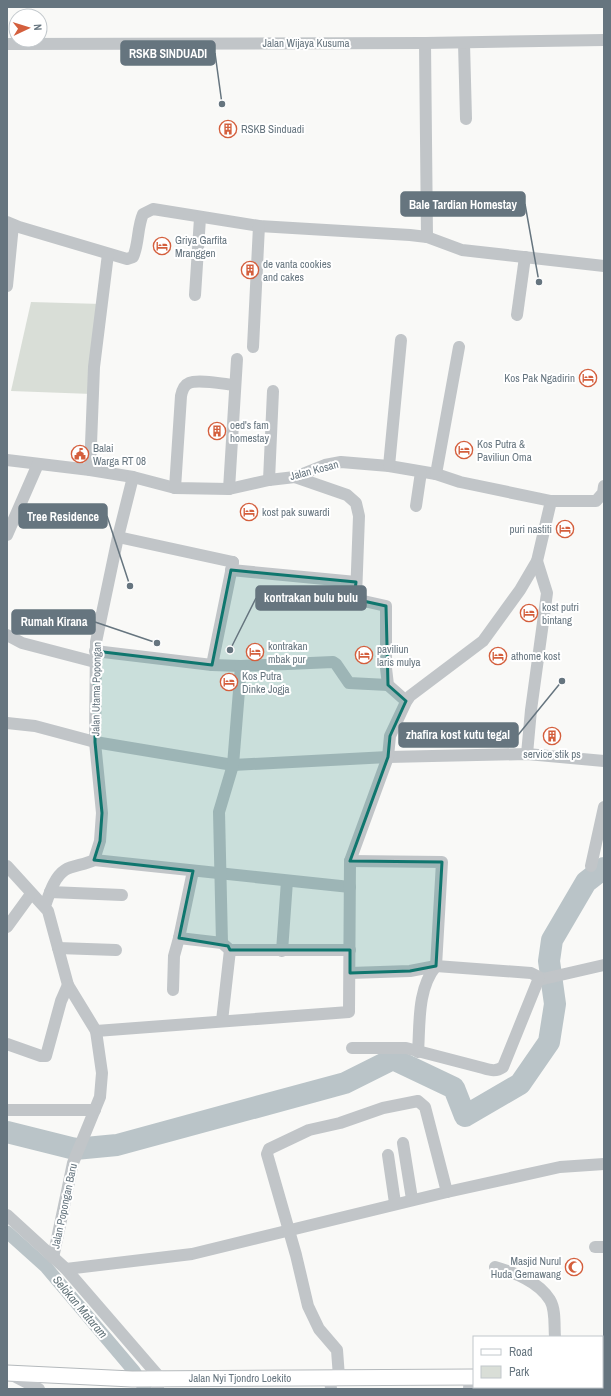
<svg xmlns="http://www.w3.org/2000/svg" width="611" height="1396" viewBox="0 0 611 1396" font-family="'Archivo Narrow',sans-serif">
<rect width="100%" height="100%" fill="#f9f9f7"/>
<path fill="#d9ded7" d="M31 302 102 304 92 394 11 391Z"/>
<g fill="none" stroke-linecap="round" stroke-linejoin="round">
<path stroke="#bac4c8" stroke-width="13" d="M7 1232 46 1267 134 1371 145 1389"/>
<path stroke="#bac4c8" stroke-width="22" d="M7 1132 75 1149 117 1145 345 1083 393 1059 454 1088 465 1116 520 1084 549 1042 555 1004 549 961 552 940 586 882 604 868"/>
<defs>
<g id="major">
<path d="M7 1373 132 1379 474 1377"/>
<path d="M602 1379H604"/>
</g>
</defs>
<use href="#major" stroke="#b4b9bc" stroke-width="17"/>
<g stroke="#c1c5c8" stroke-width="12">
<path d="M425 43 427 237"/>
<path d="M464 43 466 119"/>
<path d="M7 44 425 43 604 40"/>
<path d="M7 222 19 227 127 259 133 257C139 244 137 228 143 214L153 209 259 226 410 235 427 237 462 250 604 266"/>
<path d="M7 286 13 225"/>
<path d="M195 295 200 218"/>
<path d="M517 315 525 257"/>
<path d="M253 347 259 226"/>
<path d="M7 460 90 470 133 477 175 488 229 489 269 480 295 477 325 465 341 462 389 466 436 474 460 482 551 501H596L603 493 604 486"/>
<path d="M389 466 401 340"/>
<path d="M90 470 94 367 108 254"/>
<path d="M436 474 459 347"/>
<path d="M295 477 347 495 356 503 359 516 356 597 359 600 386 606V668L388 685 406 701"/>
<path d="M269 480 273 391"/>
<path d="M175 488 181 396C182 391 184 385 189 383 198 379 224 384 235 385"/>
<path d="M229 489 237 359"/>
<path d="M416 506 421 472"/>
<path d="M7 535 38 464"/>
<path d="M118 537 233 562"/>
<path d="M231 570 356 582"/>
<path d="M7 635 22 643 95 662"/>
<path d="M95 651 212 665 241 666 333 662 336 664 349 683 388 685"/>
<path d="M212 665 233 562"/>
<path d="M7 723 35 726 95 742 233 765 388 757 527 754 604 761"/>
<path d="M527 754 531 710 547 593 537 561"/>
<path d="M94 860 350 887"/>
<path d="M350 861 442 862 436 966 531 973 543 979 604 965"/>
<path d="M7 866 48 911 68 985 96 1031 102 1073 100 1097 73 1163 53 1258"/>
<path d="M591 866 604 807"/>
<path d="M50 892 122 895"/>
<path d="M45 906C49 895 54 877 65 870 73 865 85 865 94 860L100 841 102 813 95 742 96 642 118 537 133 477"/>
<path d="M7 927 31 894"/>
<path d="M179 938 222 943 230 950H350"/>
<path d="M222 943 219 812 233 765 241 666"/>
<path d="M58 948 116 950"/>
<path d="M282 951 287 881"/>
<path d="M350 973 410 971 436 966C417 989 420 1024 418 1052"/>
<path d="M173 990 174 956 179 938 193 871"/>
<path d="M222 1021 230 950"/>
<path d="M96 1031 349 1012 350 861 388 757 390 736 406 702 410 696 483 641 520 590 537 561 551 501"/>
<path d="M7 1044 41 1056H46L61 1001 68 985"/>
<path d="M352 1048H406L483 1068C490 1070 496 1072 503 1067L539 978"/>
<path d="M7 1110H95"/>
<path d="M403 1143 412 1199"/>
<path d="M388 1155 395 1203"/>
<path d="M7 1215 66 1269 161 1379 157 1389"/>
<path d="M595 1247H604"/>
<path d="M495 1267C515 1273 538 1281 550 1300 556 1310 554 1326 555 1337"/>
<path d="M66 1269 192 1254 447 1192 560 1167 604 1164"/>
<path d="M10 1374 39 1389"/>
<path d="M339 1377 337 1350 319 1329 308 1306 296 1255 267 1154 269 1149 309 1130 340 1123 383 1108 418 1101 425 1107 447 1192"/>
<path d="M330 1378 331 1389"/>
<path d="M539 1387V1389"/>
<path d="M469 1389 470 1377"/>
</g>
<use href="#major" stroke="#fff" stroke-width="15"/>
</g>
<path fill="#0f766e" fill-opacity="0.2" stroke="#0f766e" stroke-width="3" stroke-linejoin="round" d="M231 570 356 582 354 599 386 606 388 685 406 701 390 736 388 757 350 861 442 862 436 966 410 971 350 973V950H230L228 946 179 938 193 871 94 860 100 841 102 813 95 742V651L212 665Z"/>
<defs>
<symbol id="building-ring" viewBox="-11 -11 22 22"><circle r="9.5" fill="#fff" stroke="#d45f3d" stroke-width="1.5"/><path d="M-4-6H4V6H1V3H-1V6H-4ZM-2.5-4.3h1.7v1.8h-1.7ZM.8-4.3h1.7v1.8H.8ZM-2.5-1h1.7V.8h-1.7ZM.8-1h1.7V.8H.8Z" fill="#d45f3d"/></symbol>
<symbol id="hotel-ring" viewBox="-11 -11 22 22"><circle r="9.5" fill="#fff" stroke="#d45f3d" stroke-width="1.5"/><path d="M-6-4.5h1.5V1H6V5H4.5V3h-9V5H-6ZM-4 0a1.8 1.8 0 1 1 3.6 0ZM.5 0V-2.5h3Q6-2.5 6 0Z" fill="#d45f3d"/></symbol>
<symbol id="civic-ring" viewBox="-11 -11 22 22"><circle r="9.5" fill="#fff" stroke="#d45f3d" stroke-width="1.5"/><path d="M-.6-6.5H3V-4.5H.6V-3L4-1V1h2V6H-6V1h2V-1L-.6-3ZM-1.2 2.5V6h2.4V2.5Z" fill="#d45f3d"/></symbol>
<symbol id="mosque-ring" viewBox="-11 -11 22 22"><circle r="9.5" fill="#fff" stroke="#d45f3d" stroke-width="1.5"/><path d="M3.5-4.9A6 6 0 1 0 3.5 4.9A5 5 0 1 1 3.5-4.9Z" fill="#d45f3d"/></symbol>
</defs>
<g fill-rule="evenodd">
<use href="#building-ring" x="218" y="119" width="20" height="20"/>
<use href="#hotel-ring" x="152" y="236" width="20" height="20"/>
<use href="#building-ring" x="240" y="260" width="20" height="20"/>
<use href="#hotel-ring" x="578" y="368" width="20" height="20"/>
<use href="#building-ring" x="207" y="421" width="20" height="20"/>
<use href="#hotel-ring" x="454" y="440" width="20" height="20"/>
<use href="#civic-ring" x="70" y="444" width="20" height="20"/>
<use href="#hotel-ring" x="239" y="502" width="20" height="20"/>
<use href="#hotel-ring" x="555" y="519" width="20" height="20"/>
<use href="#hotel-ring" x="519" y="603" width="20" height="20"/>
<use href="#hotel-ring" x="245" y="642" width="20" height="20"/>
<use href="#hotel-ring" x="354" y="645" width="20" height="20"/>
<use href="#hotel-ring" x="488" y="646" width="20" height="20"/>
<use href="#hotel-ring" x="219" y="672" width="20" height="20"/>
<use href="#building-ring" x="542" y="726" width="20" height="20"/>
<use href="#mosque-ring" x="564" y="1257" width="20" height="20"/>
</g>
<g text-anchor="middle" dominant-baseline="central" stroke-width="4" stroke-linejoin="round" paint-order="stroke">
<g font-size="11" fill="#66757f" stroke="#fff">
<text x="306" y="43">Jalan Wijaya Kusuma</text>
<text transform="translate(314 470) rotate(-15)">Jalan Kosan</text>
<text transform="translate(96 689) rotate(-89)">Jalan Utama Popongan</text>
<text transform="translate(64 1206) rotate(-78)">Jalan Popongan Baru</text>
<text x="240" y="1378">Jalan Nyi Tjondro Loekito</text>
</g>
<g font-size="11" fill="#66757f" stroke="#fff" text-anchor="start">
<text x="241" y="129">RSKB Sinduadi</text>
<text x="175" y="240">Griya Garfita<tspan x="175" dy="13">Mranggen</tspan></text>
<text x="263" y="264">de vanta cookies<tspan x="263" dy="13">and cakes</tspan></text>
<text x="575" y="378" text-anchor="end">Kos Pak Ngadirin</text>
<text x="230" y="425">oed's fam<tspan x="230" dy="13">homestay</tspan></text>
<text x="477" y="444">Kos Putra &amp;<tspan x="477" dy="13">Paviliun Oma</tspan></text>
<text x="93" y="448">Balai<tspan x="93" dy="13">Warga RT 08</tspan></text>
<text x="262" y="512">kost pak suwardi</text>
<text x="552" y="529" text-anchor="end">puri nastiti</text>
<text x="542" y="607">kost putri<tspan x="542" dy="13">bintang</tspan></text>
<text x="268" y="646">kontrakan<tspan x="268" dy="13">mbak pur</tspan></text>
<text x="377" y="649">paviliun<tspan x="377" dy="13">laris mulya</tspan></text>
<text x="511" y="656">athome kost</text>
<text x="242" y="676">Kos Putra<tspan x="242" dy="13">Dinke Jogja</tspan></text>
<text x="552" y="754" text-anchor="middle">service stik ps</text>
<text x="561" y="1261" text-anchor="end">Masjid Nurul<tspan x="561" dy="13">Huda Gemawang</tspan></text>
</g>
<g font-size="12" font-style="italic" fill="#627379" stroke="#fff">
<text transform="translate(80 1307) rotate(50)">Selokan Mataram</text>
</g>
</g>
<path fill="none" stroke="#66757f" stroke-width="1.5" d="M222 104L215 53M539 282L525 204M130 586L107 516M230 650L256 598M157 643L95 622M562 681L518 735"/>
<g fill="#66757f" stroke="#fff" stroke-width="1.5">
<circle cx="222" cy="104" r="4"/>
<circle cx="539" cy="282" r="4"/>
<circle cx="130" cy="586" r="4"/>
<circle cx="230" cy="650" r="4"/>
<circle cx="157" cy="643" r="4"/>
<circle cx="562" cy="681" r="4"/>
</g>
<g fill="#66757f" stroke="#66757f" stroke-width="1.5">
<rect x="121" y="41" width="94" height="24" rx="4"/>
<rect x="401" y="192" width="124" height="24" rx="4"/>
<rect x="19" y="504" width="88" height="24" rx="4"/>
<rect x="256" y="586" width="110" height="24" rx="4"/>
<rect x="12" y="610" width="83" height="24" rx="4"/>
<rect x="399" y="723" width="119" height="24" rx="4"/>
</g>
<g font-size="12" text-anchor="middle" font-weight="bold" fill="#fff">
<text x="168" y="58">RSKB SINDUADI</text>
<text x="463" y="209">Bale Tardian Homestay</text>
<text x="63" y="521">Tree Residence</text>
<text x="311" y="602">kontrakan bulu bulu</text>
<text x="54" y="626">Rumah Kirana</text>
<text x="458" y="739">zhafira kost kutu tegal</text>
</g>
<rect width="611" height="1396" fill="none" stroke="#66757f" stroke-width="16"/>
<rect x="473" y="1336" width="130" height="52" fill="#ffffff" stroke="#c2c8cc"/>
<rect x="481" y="1349" width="20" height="6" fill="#ffffff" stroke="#c2c8cc"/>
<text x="509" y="1356" font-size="12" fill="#66757f">Road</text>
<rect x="481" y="1366" width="20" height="12" fill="#d9ded7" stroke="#c2c8cc"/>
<text x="509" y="1376" font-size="12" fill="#66757f">Park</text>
<g transform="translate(28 28) rotate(86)"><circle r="19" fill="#ffffff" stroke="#c2c8cc"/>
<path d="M0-3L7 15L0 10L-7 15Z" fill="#d45f3d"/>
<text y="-6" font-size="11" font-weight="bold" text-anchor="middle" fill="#66757f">N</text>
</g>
</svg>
